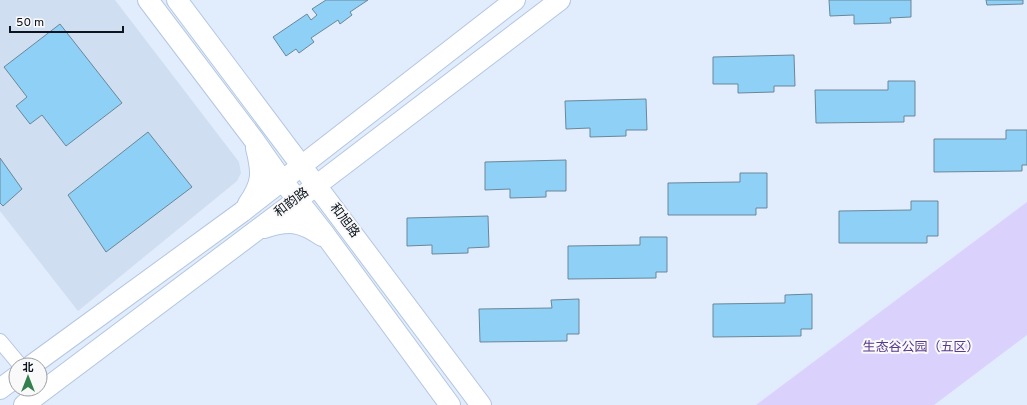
<svg xmlns="http://www.w3.org/2000/svg" width="1027" height="405" viewBox="0 0 1027 405" font-family="Overpass,'Noto Sans SC',sans-serif">
<rect width="100%" height="100%" fill="#e1edfd"/>
<path fill="#cfdef1" d="M0 0H115L239 162 241 173 237 181 78 311 0 211Z"/>
<path fill="#dbd1fd" d="M1027 202V335L934 405H756Z"/>
<g fill="#8fd0f6" stroke="#6a8798">
<path d="M326 0H368L350 12 352 15 340 24 338 20 311 38 314 42 299 53 296 49 286 56 273 37 307 14 311 20 317 15 312 9Z"/>
<path d="M829 0H911V17L890 18 891 23 854 24V15L830 16Z"/>
<path d="M986 0H1023V4L987 5Z"/>
<path d="M60 24 122 103 66 146 42 115 30 124 16 106 27 97 4 67Z"/>
<path d="M794 55 795 86H774V92L738 93V84H713V57Z"/>
<path d="M888 81H915V116H904V122L816 123 815 90H888Z"/>
<path d="M646 99 647 130H626V136L590 137V128L566 129 565 101Z"/>
<path d="M1006 130H1027V165H1022V171L934 172V139H1006Z"/>
<path d="M148 132 192 187 106 252 68 195Z"/>
<path d="M0 158 22 189 3 206 0 203Z"/>
<path d="M566 160V191H546V197L510 198V189L485 190V162Z"/>
<path d="M740 173H767V208H756V215H668V183L740 182Z"/>
<path d="M911 201H938V236H927V243H839V211L911 210Z"/>
<path d="M488 216 489 247 468 248V253L432 254V245L407 246V218Z"/>
<path d="M640 237H667V272H656V278L568 279V246L640 245Z"/>
<path d="M812 294V329H801V336L713 337V304L785 303V295Z"/>
<path d="M579 299V334H567V341L480 342 479 309 552 308 551 300Z"/>
</g>
<g fill="none" stroke-linecap="round" stroke-linejoin="round">
<defs>
<path id="minor" d="M0 341 20 365"/>
<g id="secondary">
<path d="M148 0 254 140 282 180 323 232 450 405"/>
<path d="M177 0 481 405"/>
<path d="M248 204C263 183 262 172 256 148"/>
<path d="M264 228C289 220 300 221 322 236"/>
<path d="M32 365 242 212 515 0"/>
<path d="M0 389 16 377"/>
<path d="M24 405 317 185 560 0"/>
</g>
</defs>
<use href="#minor" stroke="#b3c7e0" stroke-width="16"/>
<use href="#secondary" stroke="#b3c7e0" stroke-width="22"/>
<use href="#minor" stroke="#fff" stroke-width="14"/>
<use href="#secondary" stroke="#fff" stroke-width="20"/>
</g>
<g text-anchor="middle" dominant-baseline="central" stroke-width="4" stroke-linejoin="round" paint-order="stroke">
<g font-size="13" fill="#0d141d" stroke="#f9f9f9">
<text transform="translate(292 203) rotate(-37)">和韵路</text>
<text transform="translate(344 221) rotate(53)">和旭路</text>
</g>
<g font-size="13" fill="#573a8f" stroke="#f9f9f9">
<text x="921" y="348">生态谷公园（五区）</text>
</g>
</g>
<g transform="translate(28 377)"><circle r="19" fill="#f9f9f9" stroke="#9b9da1"/>
<path d="M0-3L7 15L0 10L-7 15Z" fill="#33804f"/>
<text y="-6" font-size="11" font-weight="bold" text-anchor="middle" fill="#0d141d">北</text>
</g>
<path d="M10 26v6h113v-6" fill="none" stroke="#0d141d" stroke-width="2"/>
<text x="16" y="26" font-size="12" fill="#0d141d" stroke="#f9f9f9" stroke-width="3" paint-order="stroke">50 m</text>
</svg>
